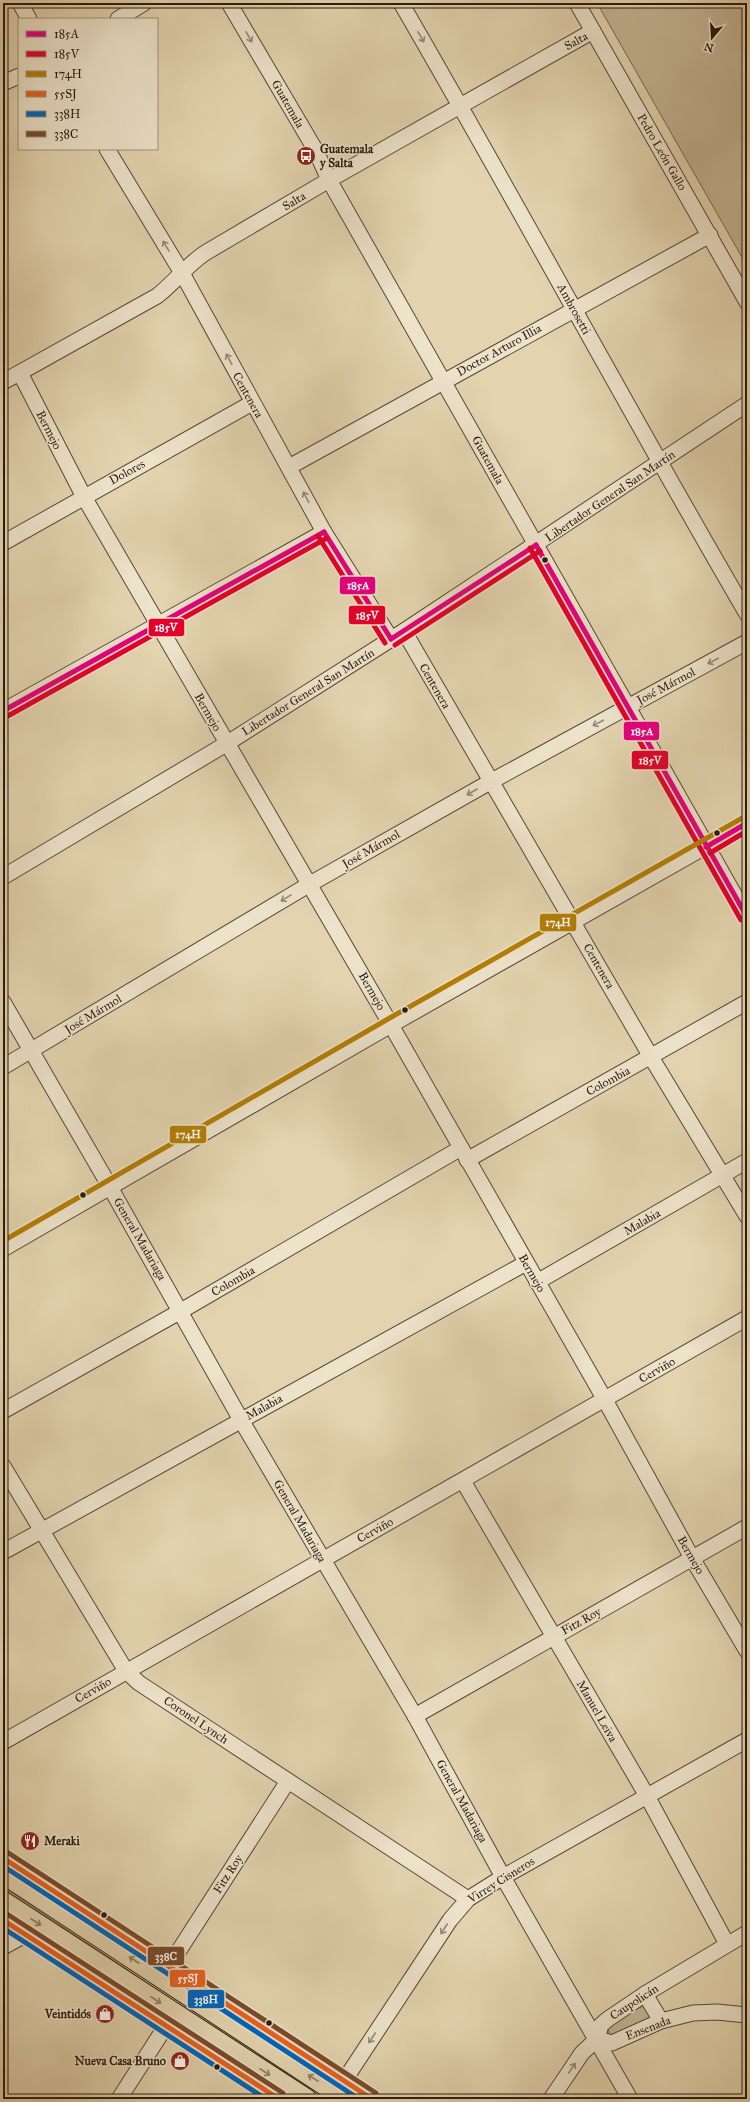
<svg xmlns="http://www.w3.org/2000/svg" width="750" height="2102" viewBox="0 0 750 2102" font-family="'IM FELL Great Primer',serif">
<rect width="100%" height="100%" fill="#e3d4af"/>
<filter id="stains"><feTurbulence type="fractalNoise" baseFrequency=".005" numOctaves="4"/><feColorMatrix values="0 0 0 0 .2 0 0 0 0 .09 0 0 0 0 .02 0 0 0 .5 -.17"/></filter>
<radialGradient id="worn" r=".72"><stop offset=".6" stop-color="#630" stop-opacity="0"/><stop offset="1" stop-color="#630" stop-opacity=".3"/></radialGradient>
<g fill="#c3b494" stroke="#766752">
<path d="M597 3H747V266Z"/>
<path d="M3 1887 302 2086 3 1893Z"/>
<path d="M645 2005 652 2019 610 2036 607 2026 610 2022Z"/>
</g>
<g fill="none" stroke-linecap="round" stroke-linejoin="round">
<defs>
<g id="minor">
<path d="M20 3 29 19"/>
<path d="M229 3 316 151 329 180 747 917"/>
<path d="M401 3C519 206 629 412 747 614"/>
<path d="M577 3 747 302"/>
<path d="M118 19 144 3"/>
<path d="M3 83 19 76"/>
<path d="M107 149 182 273 324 532 391 639"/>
<path d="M20 373 84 497 391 1025 605 1400 692 1558 747 1651"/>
<path d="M3 382 157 296C174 283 187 265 205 253L329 180 593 31"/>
<path d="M289 467 710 235"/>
<path d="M3 543 252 403"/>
<path d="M404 631 651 1057 747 1216"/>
<path d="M3 711 324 532"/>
<path d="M3 877 226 744 404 631 747 404"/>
<path d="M3 1002 110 1187 241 1420 415 1716 503 1877 630 2099"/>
<path d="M3 1067 310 884 490 782 747 642"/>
<path d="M467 1160 747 1002"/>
<path d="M3 1249 391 1025 747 823"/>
<path d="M537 1282 747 1161"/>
<path d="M3 1411 181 1311 461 1148"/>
<path d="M3 1466 126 1671 139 1683 468 1899"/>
<path d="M463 1481 647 1796 727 1944"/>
<path d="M3 1552 526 1263"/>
<path d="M415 1716 747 1527"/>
<path d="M3 1742 747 1318"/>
<path d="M3 1858 200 1986"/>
<path d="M3 1920 279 2099"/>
<path d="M3 1947 25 1935"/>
<path d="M169 1966 288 1781"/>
<path d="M645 1994 661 2021"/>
<path d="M225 2003 372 2099"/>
<path d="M597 2039 612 2043 661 2021 693 2013 717 2012 747 2015"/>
<path d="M119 2099 171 2018"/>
<path d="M326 2099 335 2092 344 2081 450 1920 468 1899 503 1877 747 1740"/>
<path d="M551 2099 582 2053 597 2039 601 2025 608 2019 645 1994 747 1933"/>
</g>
<g id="major">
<path d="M3 1874 345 2099"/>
<path d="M3 1901 307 2099"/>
<path d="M181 1984 210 1993 232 2015"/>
</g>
</defs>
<use href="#minor" stroke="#574838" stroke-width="17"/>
<use href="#major" stroke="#281a10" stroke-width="21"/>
<use href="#minor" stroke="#ede3cb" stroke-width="15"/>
<use href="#major" stroke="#e3d4af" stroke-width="19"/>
<defs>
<g id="bus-1">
<path d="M324 532 391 639"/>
<path d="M536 545 747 917"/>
<path d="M391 639 536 545"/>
<path d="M3 711 324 532"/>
<path d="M706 847 747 823"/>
</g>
<g id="bus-2">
<path d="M318 536 385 643"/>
<path d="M530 548 741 920"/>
<path d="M395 645 540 551"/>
<path d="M6 717 327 538"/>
<path d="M710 853 747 831"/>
</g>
<path id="bus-3" d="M3 1241 388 1019 744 817"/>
<g id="bus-4">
<path d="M3 1858 372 2099"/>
<path d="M3 1920 279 2099"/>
</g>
<g id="bus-5">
<path d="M3 1866 359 2099"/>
<path d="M3 1928 266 2099"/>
</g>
<g id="bus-6">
<path d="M7 1852 376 2093"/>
<path d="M7 1914 283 2093"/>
</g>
</defs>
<use href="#bus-1" stroke="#ede3cb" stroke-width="8"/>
<use href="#bus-2" stroke="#ede3cb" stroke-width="8"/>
<use href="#bus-3" stroke="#ede3cb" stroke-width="8"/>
<use href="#bus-4" stroke="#ede3cb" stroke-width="8"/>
<use href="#bus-5" stroke="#ede3cb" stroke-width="8"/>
<use href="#bus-6" stroke="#ede3cb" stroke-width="8"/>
<use href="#bus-1" stroke="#e5007d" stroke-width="5"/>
<use href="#bus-2" stroke="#e4002b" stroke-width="5"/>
<use href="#bus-3" stroke="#b37f06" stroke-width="5"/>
<use href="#bus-4" stroke="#e86121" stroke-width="5"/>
<use href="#bus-5" stroke="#0065bd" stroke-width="5"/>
<use href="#bus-6" stroke="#7a4b2a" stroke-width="5"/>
</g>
<defs><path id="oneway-shaft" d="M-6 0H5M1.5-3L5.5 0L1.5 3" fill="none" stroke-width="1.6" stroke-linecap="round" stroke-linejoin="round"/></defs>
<g stroke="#948977">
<use href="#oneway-shaft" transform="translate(249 37) rotate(60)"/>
<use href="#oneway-shaft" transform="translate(421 37) rotate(60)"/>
<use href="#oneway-shaft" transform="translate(166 246) rotate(-121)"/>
<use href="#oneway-shaft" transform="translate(229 359) rotate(-118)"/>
<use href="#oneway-shaft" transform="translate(306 497) rotate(-118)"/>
<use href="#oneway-shaft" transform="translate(713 661) rotate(152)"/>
<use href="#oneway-shaft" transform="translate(598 723) rotate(152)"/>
<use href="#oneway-shaft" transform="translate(472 792) rotate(150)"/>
<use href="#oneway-shaft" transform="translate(286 898) rotate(149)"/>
<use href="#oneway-shaft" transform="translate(444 1929) rotate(123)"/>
<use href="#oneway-shaft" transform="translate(372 2038) rotate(123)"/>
<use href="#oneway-shaft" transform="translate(572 2068) rotate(-56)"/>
</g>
<g stroke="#8f8067">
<use href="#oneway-shaft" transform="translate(36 1922) rotate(33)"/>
<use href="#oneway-shaft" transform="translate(134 1960) rotate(-147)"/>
<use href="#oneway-shaft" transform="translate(156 2000) rotate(33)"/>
<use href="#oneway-shaft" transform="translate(265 2072) rotate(33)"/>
<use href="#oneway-shaft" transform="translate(313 2078) rotate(-147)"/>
</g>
<defs>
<symbol id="bus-disc" viewBox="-11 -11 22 22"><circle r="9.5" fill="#8f2418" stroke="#ede3cb"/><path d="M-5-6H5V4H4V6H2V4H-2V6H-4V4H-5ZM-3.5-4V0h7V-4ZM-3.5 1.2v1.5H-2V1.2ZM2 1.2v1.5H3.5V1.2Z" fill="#fff"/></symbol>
<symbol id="restaurant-disc" viewBox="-11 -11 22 22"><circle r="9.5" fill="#8f2418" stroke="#ede3cb"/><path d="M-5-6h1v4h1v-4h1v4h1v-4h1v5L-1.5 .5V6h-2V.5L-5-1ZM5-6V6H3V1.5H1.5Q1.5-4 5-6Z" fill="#fff"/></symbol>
<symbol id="shop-disc" viewBox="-11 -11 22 22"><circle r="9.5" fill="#8f2418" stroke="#ede3cb"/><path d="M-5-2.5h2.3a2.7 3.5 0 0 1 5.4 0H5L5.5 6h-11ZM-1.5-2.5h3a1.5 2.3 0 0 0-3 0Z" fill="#fff"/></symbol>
</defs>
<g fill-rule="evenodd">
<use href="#bus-disc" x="295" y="145" width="22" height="22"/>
<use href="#restaurant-disc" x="19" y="1830" width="22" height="22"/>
<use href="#shop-disc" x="94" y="2003" width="22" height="22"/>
<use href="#shop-disc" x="169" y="2050" width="22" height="22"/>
</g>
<g fill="#281a10" stroke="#ede3cb" stroke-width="1.5">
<circle cx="545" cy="560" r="3.5"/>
<circle cx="717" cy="833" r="3.5"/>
<circle cx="405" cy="1010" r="3.5"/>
<circle cx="83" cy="1195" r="3.5"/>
<circle cx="104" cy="1915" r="3.5"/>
<circle cx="269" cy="2023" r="3.5"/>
<circle cx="217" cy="2067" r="3.5"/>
</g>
<g text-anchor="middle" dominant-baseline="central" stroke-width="3" stroke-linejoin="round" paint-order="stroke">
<g font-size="12" fill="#281a10" stroke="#ede3cb">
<text transform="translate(576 41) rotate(-29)">Salta</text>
<text transform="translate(288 104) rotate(60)">Guatemala</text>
<text transform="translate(662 152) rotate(60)">Pedro León Gallo</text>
<text transform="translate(294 201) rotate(-31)">Salta</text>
<text transform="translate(574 309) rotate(61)">Ambrosetti</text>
<text transform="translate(499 350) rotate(-29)">Doctor Arturo Illia</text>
<text transform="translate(248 395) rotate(61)">Centenera</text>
<text transform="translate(49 430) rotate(63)">Bermejo</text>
<text transform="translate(488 460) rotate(61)">Guatemala</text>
<text transform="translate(127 472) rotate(-29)">Dolores</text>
<text transform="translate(610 496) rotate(-34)">Libertador General San Martín</text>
<text transform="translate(435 686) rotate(60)">Centenera</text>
<text transform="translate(666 686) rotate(-28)">José Mármol</text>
<text transform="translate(308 692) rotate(-32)">Libertador General San Martín</text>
<text transform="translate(208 712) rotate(60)">Bermejo</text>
<text transform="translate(371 849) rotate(-30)">José Mármol</text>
<text transform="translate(599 966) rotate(60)">Centenera</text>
<text transform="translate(372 991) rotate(60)">Bermejo</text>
<text transform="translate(93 1014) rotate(-31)">José Mármol</text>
<text transform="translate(608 1081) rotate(-29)">Colombia</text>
<text transform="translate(642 1222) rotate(-30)">Malabia</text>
<text transform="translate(140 1239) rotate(60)">General Madariaga</text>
<text transform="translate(532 1273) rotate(60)">Bermejo</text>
<text transform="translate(233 1281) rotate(-30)">Colombia</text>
<text transform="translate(657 1370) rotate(-30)">Cerviño</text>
<text transform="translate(264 1407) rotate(-29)">Malabia</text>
<text transform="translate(300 1521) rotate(60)">General Madariaga</text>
<text transform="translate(375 1530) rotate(-29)">Cerviño</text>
<text transform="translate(691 1555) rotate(60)">Bermejo</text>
<text transform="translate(581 1621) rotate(-29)">Fitz Roy</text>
<text transform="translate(93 1690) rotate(-30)">Cerviño</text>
<text transform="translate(597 1711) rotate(60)">Manuel Leiva</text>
<text transform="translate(196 1720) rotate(34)">Coronel Lynch</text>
<text transform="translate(462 1801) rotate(61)">General Madariaga</text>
<text transform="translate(228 1874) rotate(-57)">Fitz Roy</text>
<text transform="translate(501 1880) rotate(-32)">Virrey Cisneros</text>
<text transform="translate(634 2002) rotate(-33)">Caupolicán</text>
<text transform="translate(648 2028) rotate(-21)">Ensenada</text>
</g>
<g font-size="12" font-weight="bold" fill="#281a10" stroke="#ede3cb" text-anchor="start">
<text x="320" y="149">Guatemala<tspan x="320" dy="14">y Salta</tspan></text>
<text x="44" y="1841">Meraki</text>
<text x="91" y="2014" text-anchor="end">Veintidós</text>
<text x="166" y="2061" text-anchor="end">Nueva Casa Bruno</text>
</g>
</g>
<g stroke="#ede3cb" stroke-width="1.5">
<rect x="339" y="576" width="37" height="19" rx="4" fill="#e5007d"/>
<rect x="348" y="605" width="38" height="20" rx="4" fill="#e4002b"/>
<rect x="148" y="618" width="37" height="19" rx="4" fill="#e4002b"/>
<rect x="623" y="721" width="37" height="20" rx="4" fill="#e5007d"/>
<rect x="631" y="750" width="38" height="20" rx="4" fill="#e4002b"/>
<rect x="539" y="913" width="38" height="19" rx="4" fill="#b37f06"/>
<rect x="169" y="1125" width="38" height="19" rx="4" fill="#b37f06"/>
<rect x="147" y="1946" width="38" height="20" rx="4" fill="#7a4b2a"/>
<rect x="169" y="1969" width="37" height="19" rx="4" fill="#e86121"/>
<rect x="187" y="1989" width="38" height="20" rx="4" fill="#0065bd"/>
</g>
<g font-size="11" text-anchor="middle" font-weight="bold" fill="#fff">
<text x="358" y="589">185A</text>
<text x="367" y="619">185V</text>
<text x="166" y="631">185V</text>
<text x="642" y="735">185A</text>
<text x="650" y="764">185V</text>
<text x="558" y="926">174H</text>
<text x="188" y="1138">174H</text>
<text x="166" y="1960">338C</text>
<text x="188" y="1982">55SJ</text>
<text x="206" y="2003">338H</text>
</g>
<rect width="750" height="2102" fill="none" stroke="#e3d4af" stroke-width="16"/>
<rect x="4" y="4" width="742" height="2094" fill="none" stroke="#281a10" stroke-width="2"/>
<rect x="8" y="8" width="734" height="2086" fill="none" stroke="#281a10"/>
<rect x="18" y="18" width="140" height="132" fill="#ede3cb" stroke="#9e9380"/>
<rect x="26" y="31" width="20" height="6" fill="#e5007d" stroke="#9e9380"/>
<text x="54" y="38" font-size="12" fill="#281a10">185A</text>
<rect x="26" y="51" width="20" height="6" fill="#e4002b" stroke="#9e9380"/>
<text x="54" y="58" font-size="12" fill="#281a10">185V</text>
<rect x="26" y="71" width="20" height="6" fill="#b37f06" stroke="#9e9380"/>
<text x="54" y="78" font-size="12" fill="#281a10">174H</text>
<rect x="26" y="91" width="20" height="6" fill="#e86121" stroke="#9e9380"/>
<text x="54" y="98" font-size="12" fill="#281a10">55SJ</text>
<rect x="26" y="111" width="20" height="6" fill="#0065bd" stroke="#9e9380"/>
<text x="54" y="118" font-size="12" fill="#281a10">338H</text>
<rect x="26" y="131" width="20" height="6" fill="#7a4b2a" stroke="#9e9380"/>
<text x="54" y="138" font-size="12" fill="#281a10">338C</text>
<g transform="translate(712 38) rotate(198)" stroke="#ede3cb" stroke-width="3" paint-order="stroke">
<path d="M0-3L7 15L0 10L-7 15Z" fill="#281a10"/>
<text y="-6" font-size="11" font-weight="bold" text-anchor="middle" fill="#281a10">N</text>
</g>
<rect width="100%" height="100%" filter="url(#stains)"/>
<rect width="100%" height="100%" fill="url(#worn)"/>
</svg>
